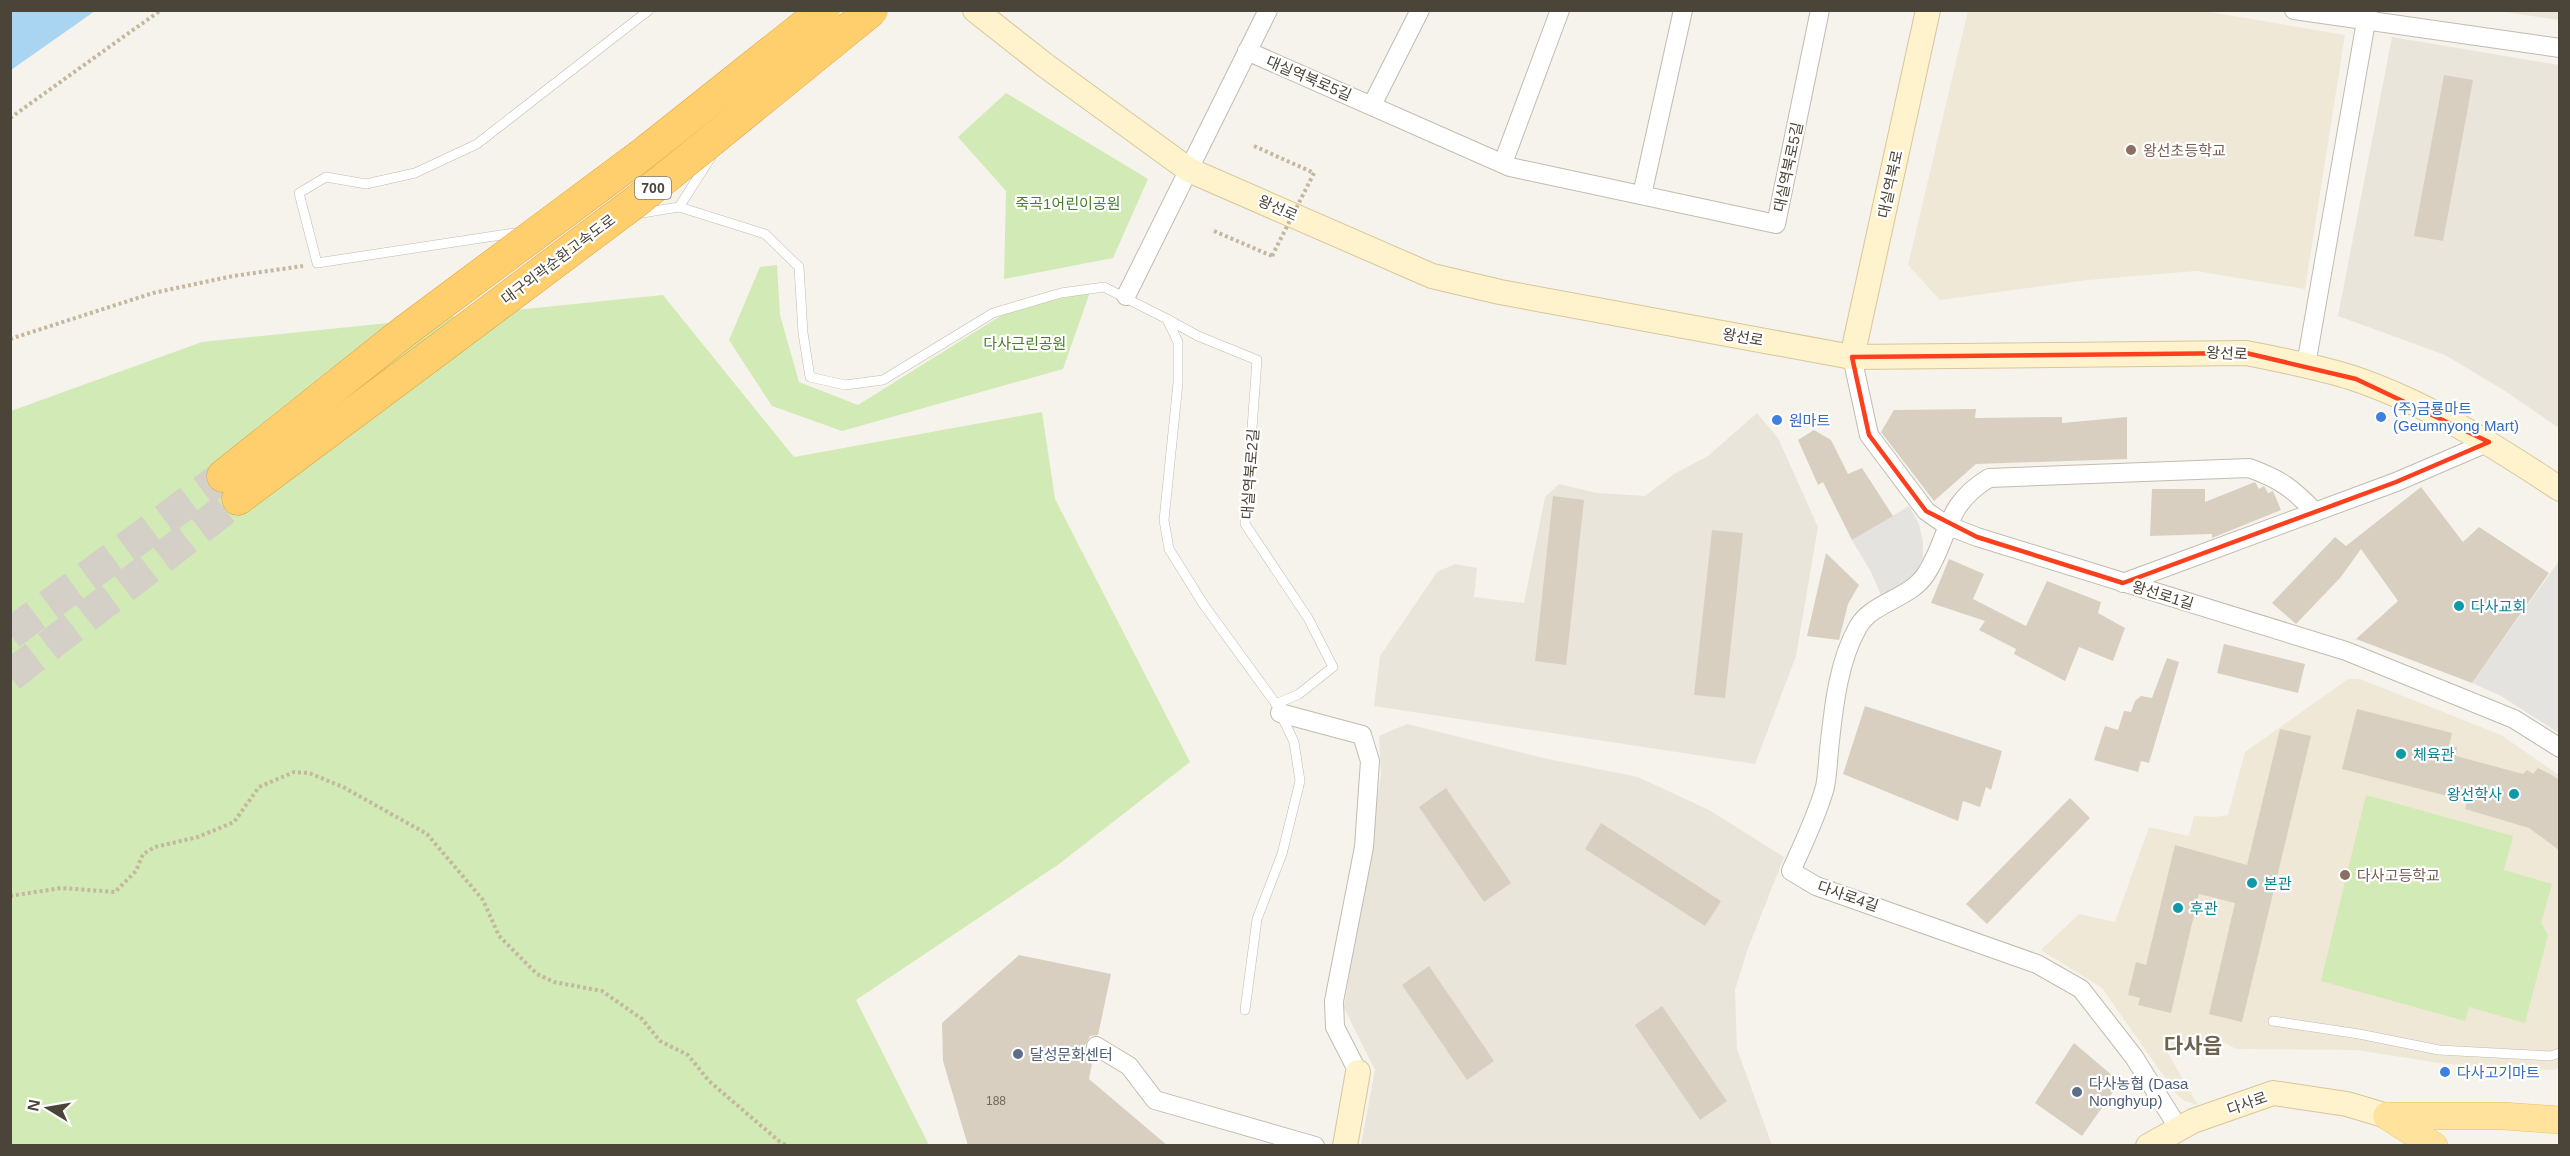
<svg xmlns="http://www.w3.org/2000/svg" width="2570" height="1156" viewBox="0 0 2570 1156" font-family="Helvetica,'Noto Sans KR',sans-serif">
<rect width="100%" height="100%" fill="#f6f3ec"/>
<g fill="#eae5da">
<path d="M2498 11H2559V20Z"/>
<path d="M2392 37 2559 65V428L2502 389 2445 355 2338 316Z"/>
<path d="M1757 413 1778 438 1818 527 1796 656 1755 764 1374 706 1380 656 1437 572 1455 564 1477 568 1474 597 1524 603 1545 497 1559 484 1597 493 1645 496 1674 474 1708 456Z"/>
<path d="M1407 724 1543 758 1638 777 1709 810 1784 857 1747 951 1735 990 1737 1049 1772 1145H1361L1375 1070 1344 1008 1381 774 1379 736Z"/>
</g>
<g fill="#efe8d6">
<path d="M1968 11H2204L2345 35 2305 289 2196 271 2088 280 1940 300 1908 265Z"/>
<path d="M2348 679H2360L2501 735 2559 775 2560 1067 2554 1070 2446 1064 2356 1050 2236 1049 2218 1039 2166 1050 2198 1105 2185 1101 2177 1095 2102 988 2041 950 2079 914 2115 922 2149 827 2189 836 2194 816 2215 817 2228 815 2245 752Z"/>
</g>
<g fill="#d2eab5">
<path d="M1006 93 1148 179 1113 258 1004 279 1006 191 958 137Z"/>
<path d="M777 265 780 315 799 382 858 405 1010 310 1090 292 1063 369 842 431 772 406 729 340 760 267Z"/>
<path d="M663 295 794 457 1042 412 1055 499 1190 762 1059 864 856 1000 929 1145 11 1146V411L202 342Z"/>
<path d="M2366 795 2513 836 2504 870 2552 884 2541 923 2548 935 2525 1023 2469 1007 2465 1021 2321 981Z"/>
</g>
<g fill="#e5e3e0">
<path d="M1909 506 1919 524 1923 542V558L1912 579 1905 585 1881 595 1871 572 1852 540Z"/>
<path d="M2559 561V733L2501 696 2472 683Z"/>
</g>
<path fill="#a9d4f2" d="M11 10H95V11L11 70Z"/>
<g fill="#d8cfc1">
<path d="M2444 75 2473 80 2443 241 2414 236Z"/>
<path d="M1976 409 1975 418 2062 417V423L2127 417V459L1976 464 1934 501 1881 432 1894 410Z"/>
<path d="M1814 430 1831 440 1848 474 1862 468 1893 516 1852 540 1823 482 1818 485 1798 440Z"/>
<path d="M2255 482 2259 489 2264 486 2268 493 2273 491 2281 510 2212 538V534L2150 536 2152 489H2205V502Z"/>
<path d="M2421 487 2463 542 2479 527 2549 573 2472 683 2356 639 2398 601 2361 549 2340 578 2296 624 2272 603 2335 537 2346 546Z"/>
<path d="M1553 496 1584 500 1566 665 1535 661Z"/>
<path d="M1712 530 1743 533 1725 698 1694 695Z"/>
<path d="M1826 553 1859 585 1848 604 1839 640 1807 636Z"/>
<path d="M1949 559 1984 574 1973 599 2026 626 2047 581 2101 602 2098 613 2125 628 2113 661 2079 647 2065 681 2014 654 2016 649 1979 630 1985 621 1931 603Z"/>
<path d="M2224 644 2305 664 2298 693 2217 673Z"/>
<path d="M2167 658 2179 662 2149 763 2141 761 2138 772 2094 760 2105 726 2118 730 2124 711 2131 712 2135 701 2141 696 2152 698Z"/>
<path d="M1865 706 2002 751 1991 790 1986 787 1980 807 1963 801 1958 821 1843 774Z"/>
<path d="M2357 709 2452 733 2449 746 2457 747 2456 756 2523 774 2527 770 2533 774 2538 768 2552 775 2559 780V850L2529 828 2465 809 2467 801 2342 769Z"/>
<path d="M2280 729 2311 736 2242 1022 2209 1014 2235 903 2199 894 2171 1013 2138 1005 2140 998 2128 995 2136 962 2146 965 2175 845 2247 865Z"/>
<path d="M1446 788 1511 883 1484 902 1419 807Z"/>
<path d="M2070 798 2090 818 1987 924 1966 904Z"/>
<path d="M1601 823 1721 901 1705 926 1585 849Z"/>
<path d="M1019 955 1111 974 1098 1035 1090 1036 1085 1045 1086 1052 1093 1058 1089 1079 1168 1146H968L943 1061 942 1023Z"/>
<path d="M1429 966 1494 1061 1467 1080 1402 985Z"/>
<path d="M1662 1006 1727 1101 1700 1120 1635 1025Z"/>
<path d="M2074 1043 2120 1082 2082 1136 2035 1103Z"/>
</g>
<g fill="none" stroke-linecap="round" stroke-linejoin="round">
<g stroke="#d4d0c8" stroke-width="32" stroke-dasharray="32 16" stroke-linecap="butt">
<path d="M10 634 223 476"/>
<path d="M10 676 238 499"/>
</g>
<defs>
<g id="lane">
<path d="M679 207 765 234 799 267 803 333 810 377 845 385 883 380 993 313 1061 293 1104 287 1167 319 1178 342V383L1164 520 1169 549 1204 605 1276 704 1294 742 1300 781 1282 854 1257 919 1245 1010"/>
<path d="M636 214 679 207 711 157"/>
<path d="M521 232 317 263 299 193 326 177 366 184 415 173 477 144 649 10"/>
<path d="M1167 319 1198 336 1257 360 1245 524 1308 618 1333 667 1299 694 1276 704"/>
<path d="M2273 1021 2359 1034 2439 1050 2550 1056 2560 1053"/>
</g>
<g id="street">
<path d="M2294 10 2560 48"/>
<path d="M1247 51 1510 167 1776 224 1820 10"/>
<path d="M1372 105 1420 10"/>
<path d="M1503 163 1560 10"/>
<path d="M1642 195 1683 10"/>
<path d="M1126 296 1268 10"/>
<path d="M1852 357 1869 435 1926 511 1946 525 1977 537 2346 651 2514 719 2560 748"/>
<path d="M2306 365 2368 10"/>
<path d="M2123 583 2396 482 2489 442"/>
<path d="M1280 713 1362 735 1370 761 1364 847 1334 1001 1335 1027 1358 1072"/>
<path d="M1096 1046 1129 1066 1155 1100 1315 1146"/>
<path d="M2179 1129 2134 1057 2081 989 2037 964 1816 886 1791 871C1803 844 1817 816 1825 787 1828 772 1828 756 1830 741 1834 704 1839 660 1858 627 1872 602 1910 599 1926 574 1951 535 1943 506 1989 478L2249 468C2280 479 2292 488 2315 512"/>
</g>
<g id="secondary">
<path d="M975 10 1046 66 1189 170 1432 276 1500 292 1852 357 2246 353C2282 360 2318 367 2353 378 2427 403 2495 446 2560 489"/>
<path d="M1852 357 1928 10"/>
<path d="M1345 1146 1358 1072"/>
<path d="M2148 1146 2193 1121 2273 1093 2347 1104 2387 1116"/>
</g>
<g id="primary">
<path d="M2387 1116H2503L2560 1120"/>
<path d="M2387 1116 2434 1146"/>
</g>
<g id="highway">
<path d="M223 476 405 331"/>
<path d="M238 499 427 358"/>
</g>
</defs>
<use href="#lane" stroke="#c2bbae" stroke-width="10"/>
<use href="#street" stroke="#c2bbae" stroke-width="20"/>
<use href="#secondary" stroke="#d6c79b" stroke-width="26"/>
<use href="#primary" stroke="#e6c16a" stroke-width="28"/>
<use href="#highway" stroke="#e0a43c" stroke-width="33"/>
<g stroke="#c4b79f" stroke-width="4" stroke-dasharray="3 3" stroke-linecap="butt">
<path d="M10 118 161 10"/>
<path d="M1254 146 1314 173"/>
<path d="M1214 231 1272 256"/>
<path d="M10 339 153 293 233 276 303 266"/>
<path d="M10 896 61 888 115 892 136 871 143 854 155 847 198 837 234 822 259 787 294 772 309 773 343 787 427 834 483 900 499 936 537 974 554 982 602 991 642 1019 660 1041 688 1055 709 1081 780 1142 788 1146"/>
</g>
<use href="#lane" stroke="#fff" stroke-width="9"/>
<use href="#street" stroke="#fff" stroke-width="18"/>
<use href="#secondary" stroke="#fff3cd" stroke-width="24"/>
<use href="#primary" stroke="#ffe39c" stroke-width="27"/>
<use href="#highway" stroke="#ffcf6e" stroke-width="32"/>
<defs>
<g id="highway-bridge">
<path d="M405 331 644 153 824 10"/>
<path d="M427 358 638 200 872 10"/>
</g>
</defs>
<use href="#highway-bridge" stroke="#e0a43c" stroke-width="33" stroke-linecap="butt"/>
<path stroke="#c4b79f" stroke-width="4" stroke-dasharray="3 3" stroke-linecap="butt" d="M1272 256 1314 173"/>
<use href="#highway-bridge" stroke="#ffcf6e" stroke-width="32"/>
</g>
<path fill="none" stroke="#fc3f1d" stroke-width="4.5" stroke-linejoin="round" d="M2246 353 2356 379 2489 442 2396 482 2123 583 1977 537 1926 511 1869 435 1852 357Z"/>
<g fill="#8d6e63" stroke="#fff" stroke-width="2">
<circle cx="2131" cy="150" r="6"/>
<circle cx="2345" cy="875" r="6"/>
</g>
<g fill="#3f7fe0" stroke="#fff" stroke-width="2">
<circle cx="2381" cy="417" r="6"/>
<circle cx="1777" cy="420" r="6"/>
<circle cx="2445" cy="1072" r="6"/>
</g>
<g fill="#0f9aa8" stroke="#fff" stroke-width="2">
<circle cx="2459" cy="606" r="6"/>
<circle cx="2401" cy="754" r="6"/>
<circle cx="2514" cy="794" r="6"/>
<circle cx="2252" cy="883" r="6"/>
<circle cx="2178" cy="908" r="6"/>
</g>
<g fill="#5c6f8a" stroke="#fff" stroke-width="2">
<circle cx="1018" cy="1054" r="6"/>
<circle cx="2077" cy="1092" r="6"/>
</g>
<g text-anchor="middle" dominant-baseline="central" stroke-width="4.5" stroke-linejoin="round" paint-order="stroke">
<g font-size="12" fill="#6e675b">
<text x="996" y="1101">188</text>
</g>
<rect fill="#fff" stroke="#817c74" stroke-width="1.5" x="635" y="177" width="36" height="22" rx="4.5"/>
<g font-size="14" font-weight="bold" fill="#4b4439">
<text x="653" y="188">700</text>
</g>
<g font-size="15" fill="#4b4439" stroke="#fff">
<text transform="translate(1309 78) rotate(23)">대실역북로5길</text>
<text transform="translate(1788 167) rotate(-78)">대실역북로5길</text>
<text transform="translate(1890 184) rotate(-78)">대실역북로</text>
<text transform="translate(1278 208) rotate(24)">왕선로</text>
<text transform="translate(558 259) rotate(-37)">대구외곽순환고속도로</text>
<text transform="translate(1743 337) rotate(10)">왕선로</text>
<text transform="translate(2227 353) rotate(3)">왕선로</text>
<text transform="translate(1250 474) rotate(-86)">대실역북로2길</text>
<text transform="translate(2163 595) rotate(17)">왕선로1길</text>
<text transform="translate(1848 896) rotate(19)">다사로4길</text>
<text transform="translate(2247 1103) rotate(-19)">다사로</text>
</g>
<g font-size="15" fill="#785e54" stroke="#fff" text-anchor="start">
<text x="2143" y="150">왕선초등학교</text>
<text x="2357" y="875">다사고등학교</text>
</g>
<g font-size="15" fill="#4a7f2a" stroke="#fff">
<text x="1068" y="203">죽곡1어린이공원</text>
<text x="1025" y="343">다사근린공원</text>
</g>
<g font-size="15" fill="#366cbe" stroke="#fff" text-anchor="start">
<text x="2393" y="408">(주)금룡마트<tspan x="2393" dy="17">(Geumnyong Mart)</tspan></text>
<text x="1789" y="420">원마트</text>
<text x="2457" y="1072">다사고기마트</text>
</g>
<g font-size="15" fill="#0d838f" stroke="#fff" text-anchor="start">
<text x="2471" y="606">다사교회</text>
<text x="2413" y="754">체육관</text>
<text x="2502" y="794" text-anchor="end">왕선학사</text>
<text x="2264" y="883">본관</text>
<text x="2190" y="908">후관</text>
</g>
<g font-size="15" fill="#4e5e75" stroke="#fff" text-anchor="start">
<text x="1030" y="1054">달성문화센터</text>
<text x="2089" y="1083">다사농협 (Dasa<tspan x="2089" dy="17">Nonghyup)</tspan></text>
</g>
<g font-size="21" font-weight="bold" fill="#6e6250" stroke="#fff">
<text x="2193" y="1045">다사읍</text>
</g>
</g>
<rect width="2570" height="1156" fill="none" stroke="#4b4439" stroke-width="24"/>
<g transform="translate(48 1108) rotate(281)" stroke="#ffffff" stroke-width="4.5" paint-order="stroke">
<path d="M0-4.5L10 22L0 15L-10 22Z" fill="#4b4439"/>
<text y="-9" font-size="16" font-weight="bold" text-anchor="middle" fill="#4b4439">N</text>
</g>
</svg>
